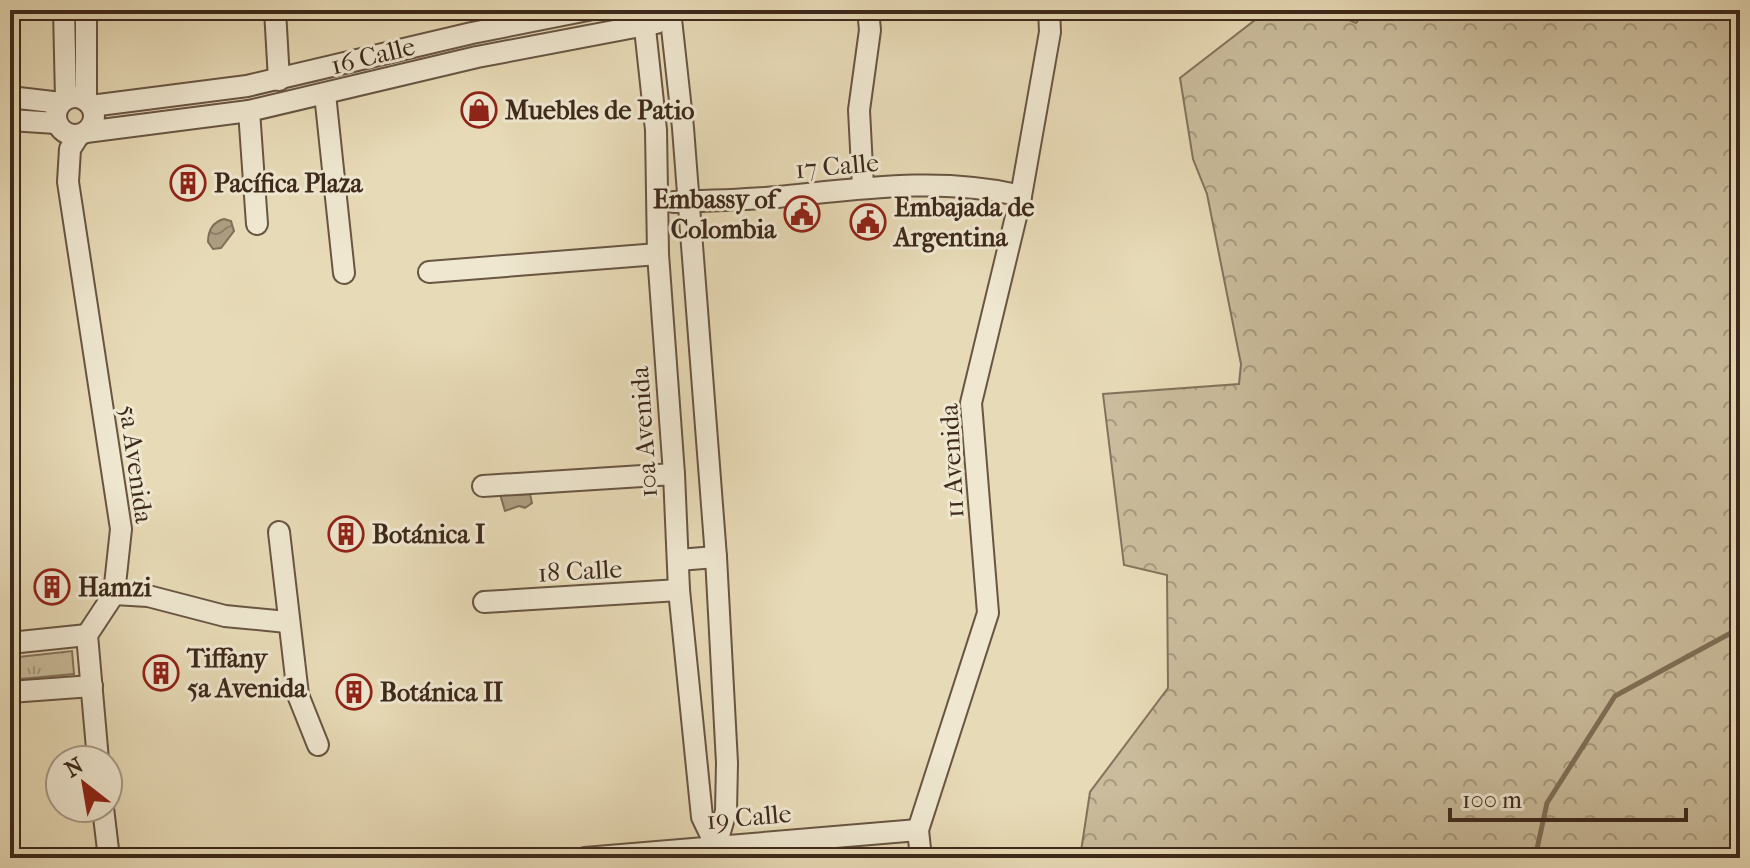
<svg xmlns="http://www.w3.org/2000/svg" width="1750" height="868" viewBox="0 0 1750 868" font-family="'IM FELL French Canon',serif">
<defs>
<pattern id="grass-tufts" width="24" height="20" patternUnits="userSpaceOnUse" patternTransform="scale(2)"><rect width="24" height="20" fill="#cabc9c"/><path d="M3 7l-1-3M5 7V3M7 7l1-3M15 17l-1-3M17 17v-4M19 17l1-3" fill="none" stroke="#a5997e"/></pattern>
<pattern id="forest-crowns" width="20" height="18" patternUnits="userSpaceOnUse" patternTransform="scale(2)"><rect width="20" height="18" fill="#cabc9c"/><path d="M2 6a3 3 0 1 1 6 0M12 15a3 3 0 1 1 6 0" fill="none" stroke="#a5997e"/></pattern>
<pattern id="water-waves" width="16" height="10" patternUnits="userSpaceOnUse" patternTransform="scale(2)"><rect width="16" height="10" fill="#ad9e81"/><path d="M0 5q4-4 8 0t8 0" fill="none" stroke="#8e8169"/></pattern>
</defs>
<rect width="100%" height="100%" fill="#e7dab6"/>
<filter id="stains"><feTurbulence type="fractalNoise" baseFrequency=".0025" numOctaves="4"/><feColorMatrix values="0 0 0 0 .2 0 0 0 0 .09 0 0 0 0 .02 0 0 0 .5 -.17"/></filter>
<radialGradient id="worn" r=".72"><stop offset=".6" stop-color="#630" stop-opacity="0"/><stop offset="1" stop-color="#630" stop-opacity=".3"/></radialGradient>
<path fill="url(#grass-tufts)" stroke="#84725c" stroke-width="2" d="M72 651 74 674 10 680V658Z"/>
<path fill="url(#forest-crowns)" stroke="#84725c" stroke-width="2" d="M1268 10H1327L1356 23 1366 10H1740V858H1080L1090 792 1168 688 1167 575 1124 565 1103 394 1239 384 1241 364 1207 194 1193 159 1180 78Z"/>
<g fill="url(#water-waves)" stroke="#806f58" stroke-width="2">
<path d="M224 219 231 221 234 231 221 248 213 249 208 242C208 231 213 222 224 219Z"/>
<path d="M508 491 515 495 530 494 532 503 525 508 519 506 505 511 500 494Z"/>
</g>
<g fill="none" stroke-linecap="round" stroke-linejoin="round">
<path stroke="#806f58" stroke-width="5" d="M1535 858 1547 803 1615 696 1740 628"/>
<defs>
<g id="minor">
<path d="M64 10 66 99"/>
<path d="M86 10V101"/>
<path d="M275 10 279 80"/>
<path d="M643 10 656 130 658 254 674 474 679 590 702 817 716 846"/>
<path d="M670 10 683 128 716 557 727 763 726 811 716 846V858"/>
<path d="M325 94 344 273"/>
<circle cx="75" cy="116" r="19"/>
<path d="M10 97 61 103"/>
<path d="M91 106 247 86 472 33 588 10"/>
<path d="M249 111 257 224"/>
<path d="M10 120 56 123"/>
<path d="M86 132 249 111 477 57 656 23"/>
<path d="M79 135 70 149 68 182 121 529 114 594 87 635 98 760"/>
<path d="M863 187 859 110 870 30 868 10"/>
<path d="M674 202C709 201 744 200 778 197 858 189 942 176 1021 196"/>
<path d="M429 272 658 254"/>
<path d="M483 486 674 474"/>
<path d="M279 532 298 695 318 745"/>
<path d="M678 560 716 557"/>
<path d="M114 594 148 596 225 616 287 622"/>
<path d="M484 602 679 590"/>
<path d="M10 643 87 635"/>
<path d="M10 692 92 686"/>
<path d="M103 808 109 858"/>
<path d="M585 858 918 830"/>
<path d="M921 858 918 830 988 613 971 403 1021 196 1050 32 1049 10"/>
</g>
</defs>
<use href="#minor" stroke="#685542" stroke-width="24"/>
<use href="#minor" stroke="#efe7d0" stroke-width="20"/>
</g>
<defs>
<symbol id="shop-ring" viewBox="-11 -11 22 22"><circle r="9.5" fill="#efe7d0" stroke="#8f2418" stroke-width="1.5"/><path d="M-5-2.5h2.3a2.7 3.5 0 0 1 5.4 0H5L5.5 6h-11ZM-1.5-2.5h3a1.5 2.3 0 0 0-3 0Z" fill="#8f2418"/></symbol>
<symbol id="building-ring" viewBox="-11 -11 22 22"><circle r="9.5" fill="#efe7d0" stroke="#8f2418" stroke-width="1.5"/><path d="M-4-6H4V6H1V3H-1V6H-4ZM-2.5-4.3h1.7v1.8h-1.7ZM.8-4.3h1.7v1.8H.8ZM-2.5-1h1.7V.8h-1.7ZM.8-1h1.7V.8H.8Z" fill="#8f2418"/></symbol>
<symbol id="civic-ring" viewBox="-11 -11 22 22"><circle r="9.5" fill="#efe7d0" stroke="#8f2418" stroke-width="1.5"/><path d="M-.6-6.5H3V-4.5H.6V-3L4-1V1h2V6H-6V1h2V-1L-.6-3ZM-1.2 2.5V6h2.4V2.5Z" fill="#8f2418"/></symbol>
</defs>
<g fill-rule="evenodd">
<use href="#shop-ring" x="459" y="90" width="40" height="40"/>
<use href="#building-ring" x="168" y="163" width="40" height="40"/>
<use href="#civic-ring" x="782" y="194" width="40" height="40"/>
<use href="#civic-ring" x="848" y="202" width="40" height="40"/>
<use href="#building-ring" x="326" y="514" width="40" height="40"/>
<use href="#building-ring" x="32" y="567" width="40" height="40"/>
<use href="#building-ring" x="141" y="653" width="40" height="40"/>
<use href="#building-ring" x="334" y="672" width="40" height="40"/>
</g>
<g text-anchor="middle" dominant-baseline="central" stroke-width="6" stroke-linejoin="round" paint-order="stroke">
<g font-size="26" fill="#3d291b" stroke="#efe7d0">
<text transform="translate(373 56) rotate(-14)">16 Calle</text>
<text transform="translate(837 166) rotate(-5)">17 Calle</text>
<text transform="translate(644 432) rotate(-94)">10a Avenida</text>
<text transform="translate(952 461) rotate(-93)">11 Avenida</text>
<text transform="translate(136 464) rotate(82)">5a Avenida</text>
<text transform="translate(580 571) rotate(-3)">18 Calle</text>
<text transform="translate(749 817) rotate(-5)">19 Calle</text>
</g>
<g font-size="26" font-weight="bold" fill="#3d291b" stroke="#efe7d0" text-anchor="start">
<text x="505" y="110">Muebles de Patio</text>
<text x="214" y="183">Pacífica Plaza</text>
<text x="776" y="199" text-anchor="end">Embassy of<tspan x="776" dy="30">Colombia</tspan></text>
<text x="894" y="207">Embajada de<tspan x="894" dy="30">Argentina</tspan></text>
<text x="372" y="534">Botánica I</text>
<text x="78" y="587">Hamzi</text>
<text x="187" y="658">Tiffany<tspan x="187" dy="30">5a Avenida</tspan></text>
<text x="380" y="692">Botánica II</text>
</g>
</g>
<rect width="1750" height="868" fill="none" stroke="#e7dab6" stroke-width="40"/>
<rect x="12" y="12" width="1726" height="844" fill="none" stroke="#3d291b" stroke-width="4"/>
<rect x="20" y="20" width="1710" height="828" fill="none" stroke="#3d291b" stroke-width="2"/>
<g transform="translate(84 784) rotate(329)"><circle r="38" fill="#efe7d0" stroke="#a89b88" stroke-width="2"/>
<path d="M0-6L14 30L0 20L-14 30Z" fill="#8f2418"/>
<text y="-12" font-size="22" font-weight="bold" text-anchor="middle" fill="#3d291b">N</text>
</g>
<path d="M1450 808v12h236v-12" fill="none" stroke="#3d291b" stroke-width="4"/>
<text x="1462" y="808" font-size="24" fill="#3d291b" stroke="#efe7d0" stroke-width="6" paint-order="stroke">100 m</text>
<rect width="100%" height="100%" filter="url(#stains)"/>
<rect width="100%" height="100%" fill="url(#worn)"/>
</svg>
